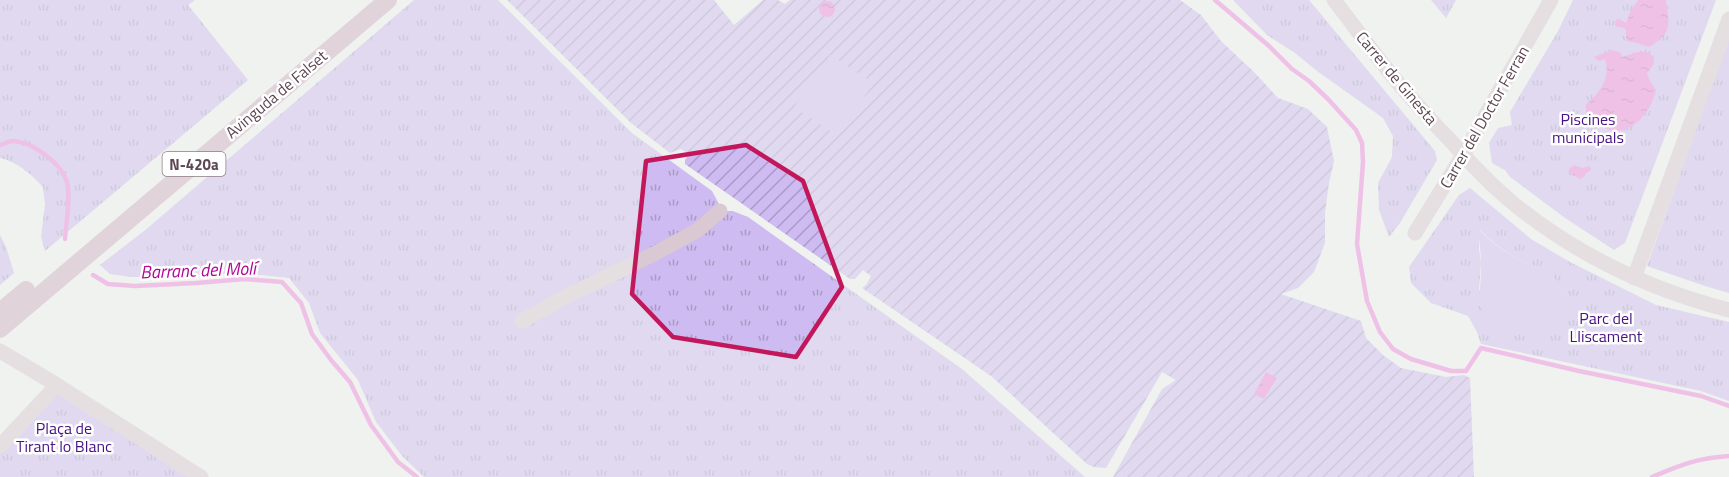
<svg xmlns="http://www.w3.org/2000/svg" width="1729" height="477" viewBox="0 0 1729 477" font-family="'Titillium Web',sans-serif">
<defs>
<pattern id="grass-tufts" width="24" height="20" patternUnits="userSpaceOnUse" patternTransform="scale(1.5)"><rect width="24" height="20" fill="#cebbf1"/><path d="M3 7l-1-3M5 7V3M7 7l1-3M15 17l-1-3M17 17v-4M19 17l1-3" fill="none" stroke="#aa9ac6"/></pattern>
<pattern id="garden-furrows" width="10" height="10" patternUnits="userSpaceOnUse" patternTransform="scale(1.5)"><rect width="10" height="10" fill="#cebbf1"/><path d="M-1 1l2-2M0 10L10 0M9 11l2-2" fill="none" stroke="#aa9ac6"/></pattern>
<pattern id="water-ripples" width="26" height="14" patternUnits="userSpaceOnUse" patternTransform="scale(1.5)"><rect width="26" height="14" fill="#f086de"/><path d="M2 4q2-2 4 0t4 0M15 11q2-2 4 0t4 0" fill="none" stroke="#c66fb7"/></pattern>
</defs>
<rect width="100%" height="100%" fill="#eff2ef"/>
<g fill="url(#grass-tufts)" fill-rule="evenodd">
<path d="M0 0H195L188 5 248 80 45 251 41 237 45 204 43 187C31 174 18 162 0 158Z"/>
<path d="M414 0H498L632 133 712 191 719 204 720 211H733L748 217 962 369 1085 477H424L403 457 376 422 358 380 320 333 309 303 289 278 241 273 174 277H131L110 274 100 265 144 231Z"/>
<path d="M1233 0H1309L1435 151 1437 160 1400 223 1389 237 1379 210 1378 183 1392 157 1393 136 1383 118 1317 71 1295 53 1267 35Z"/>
<path d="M1431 0H1456L1446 18Z"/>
<path d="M1573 0H1716L1625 243 1614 250 1565 218 1509 176 1506 171 1492 163 1489 143 1498 128 1512 125 1510 112 1558 31Z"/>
<path d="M1729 37V293L1705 286 1647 266Z"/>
<path d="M1470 188 1531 239 1570 262 1656 305 1729 322V401L1701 391 1481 344 1477 332 1468 316 1431 303 1411 283 1409 267 1459 195ZM1479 229C1492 243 1508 254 1526 263 1543 272 1553 272 1562 292L1479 290 1481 263 1479 249Z"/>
<path d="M0 235 6 247 14 273 0 285Z"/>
<path d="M57 385 201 477H0V446Z"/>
</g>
<path fill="url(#garden-furrows)" d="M507 0H714L734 25 763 0H778L785 4 790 0H1180L1201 15 1221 41 1255 73 1278 98 1308 109 1327 127 1334 161 1329 183 1325 213V243L1314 272 1298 288 1281 294 1361 321 1366 338 1383 355 1401 368 1446 377 1464 375 1470 378 1474 477H1113L1162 389 1176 380 1162 372 1106 468 1094 467 1087 464 991 376 862 288 866 285 871 276 863 270 855 279H850L685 164V160L689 154 681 149 670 153 631 123Z"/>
<g fill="#cebbf1">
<path d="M830 55 874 83 836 135 794 107Z"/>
<path d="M1478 228C1491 243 1508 254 1526 263 1537 268 1549 271 1557 281 1561 288 1563 295 1564 303 1570 346 1496 341 1483 310 1477 295 1482 279 1481 264 1481 252 1479 240 1478 228Z"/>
</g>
<g fill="url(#water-ripples)">
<path d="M1638 0H1666C1668 21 1674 30 1655 43 1651 46 1651 47 1646 46 1639 45 1637 41 1628 42L1626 39V29L1620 27H1617L1615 25 1616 19H1619L1626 23 1630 12Z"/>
<circle cx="827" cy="9" r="8"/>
<path d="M1612 50 1620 52 1622 57 1637 52H1647L1654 57V64L1647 73 1650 81 1656 90C1652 110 1632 137 1609 130 1600 127 1592 118 1586 112V104C1600 93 1611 77 1605 59L1599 61 1594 57Z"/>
<path d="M1574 165 1582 168 1590 166 1591 170 1586 173 1584 177 1580 179 1569 173V169Z"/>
<path d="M1266 372 1277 378 1264 399 1254 394Z"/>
</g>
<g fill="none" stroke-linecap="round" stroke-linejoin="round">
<g stroke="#f086de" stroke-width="4.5">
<path d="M1215 0 1269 46 1292 69 1309 81 1328 99 1356 130 1362 143 1363 162 1357 244 1367 301 1380 332 1393 349 1411 359 1451 371H1466L1481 348 1579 371 1701 396 1729 406"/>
<path d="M0 145C4 144 9 141 13 141 33 142 61 163 67 182 71 198 66 223 65 239"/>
<path d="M93 275 108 284 135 286 196 283 245 279 282 282 301 303 312 334 331 360 350 382 371 425 398 462 417 477"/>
<path d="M1652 477C1681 465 1697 458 1729 456"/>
</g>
<g stroke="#dac8d2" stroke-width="15">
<path d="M1334 0C1358 31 1381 64 1407 93 1421 109 1435 125 1450 140 1470 163 1491 185 1514 204 1577 255 1651 290 1729 310"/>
<path d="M1415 233 1463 155 1551 0"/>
<path d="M1634 278 1729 19"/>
<path d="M522 321 565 297 654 254 698 230 720 211"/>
<path d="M0 351 57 385 201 477"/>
<path d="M0 446 57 385"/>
</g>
<g stroke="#cfadc0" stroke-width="18">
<path d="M0 312 26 290"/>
<path d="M0 329 388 0"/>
</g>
</g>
<path d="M0 0H1729V477H0ZM746 145 803 181 842 287 796 357 673 337 632 294 646 161Z" fill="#eff2ef" fill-opacity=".55" fill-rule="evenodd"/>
<path fill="none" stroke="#c2185b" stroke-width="4.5" stroke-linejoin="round" d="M746 145 803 181 842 287 796 357 673 337 632 294 646 161Z"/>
<g text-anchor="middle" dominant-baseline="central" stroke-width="5" stroke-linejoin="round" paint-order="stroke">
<rect fill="#fff" stroke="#8e7e87" stroke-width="1.5" x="162.5" y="152" width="63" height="24" rx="4.5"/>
<g font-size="15" font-weight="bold" fill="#5e4653">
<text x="194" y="164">N-420a</text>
</g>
<g font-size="16" fill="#5e4653" stroke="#fff">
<text transform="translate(1397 78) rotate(50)">Carrer de Ginesta</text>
<text transform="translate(276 94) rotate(-40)">Avinguda de Falset</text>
<text transform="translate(1484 117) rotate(-60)">Carrer del Doctor Ferran</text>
</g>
<g font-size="16" fill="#471283" stroke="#fff">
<text x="1588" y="119">Piscines<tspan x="1588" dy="18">municipals</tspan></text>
<text x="1606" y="318">Parc del<tspan x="1606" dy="18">Lliscament</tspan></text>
<text x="64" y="428">Plaça de<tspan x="64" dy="18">Tirant lo Blanc</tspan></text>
</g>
<g font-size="18" font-style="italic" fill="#b10593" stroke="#fff">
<text transform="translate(198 270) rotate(-2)">Barranc del Molí</text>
</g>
</g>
</svg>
